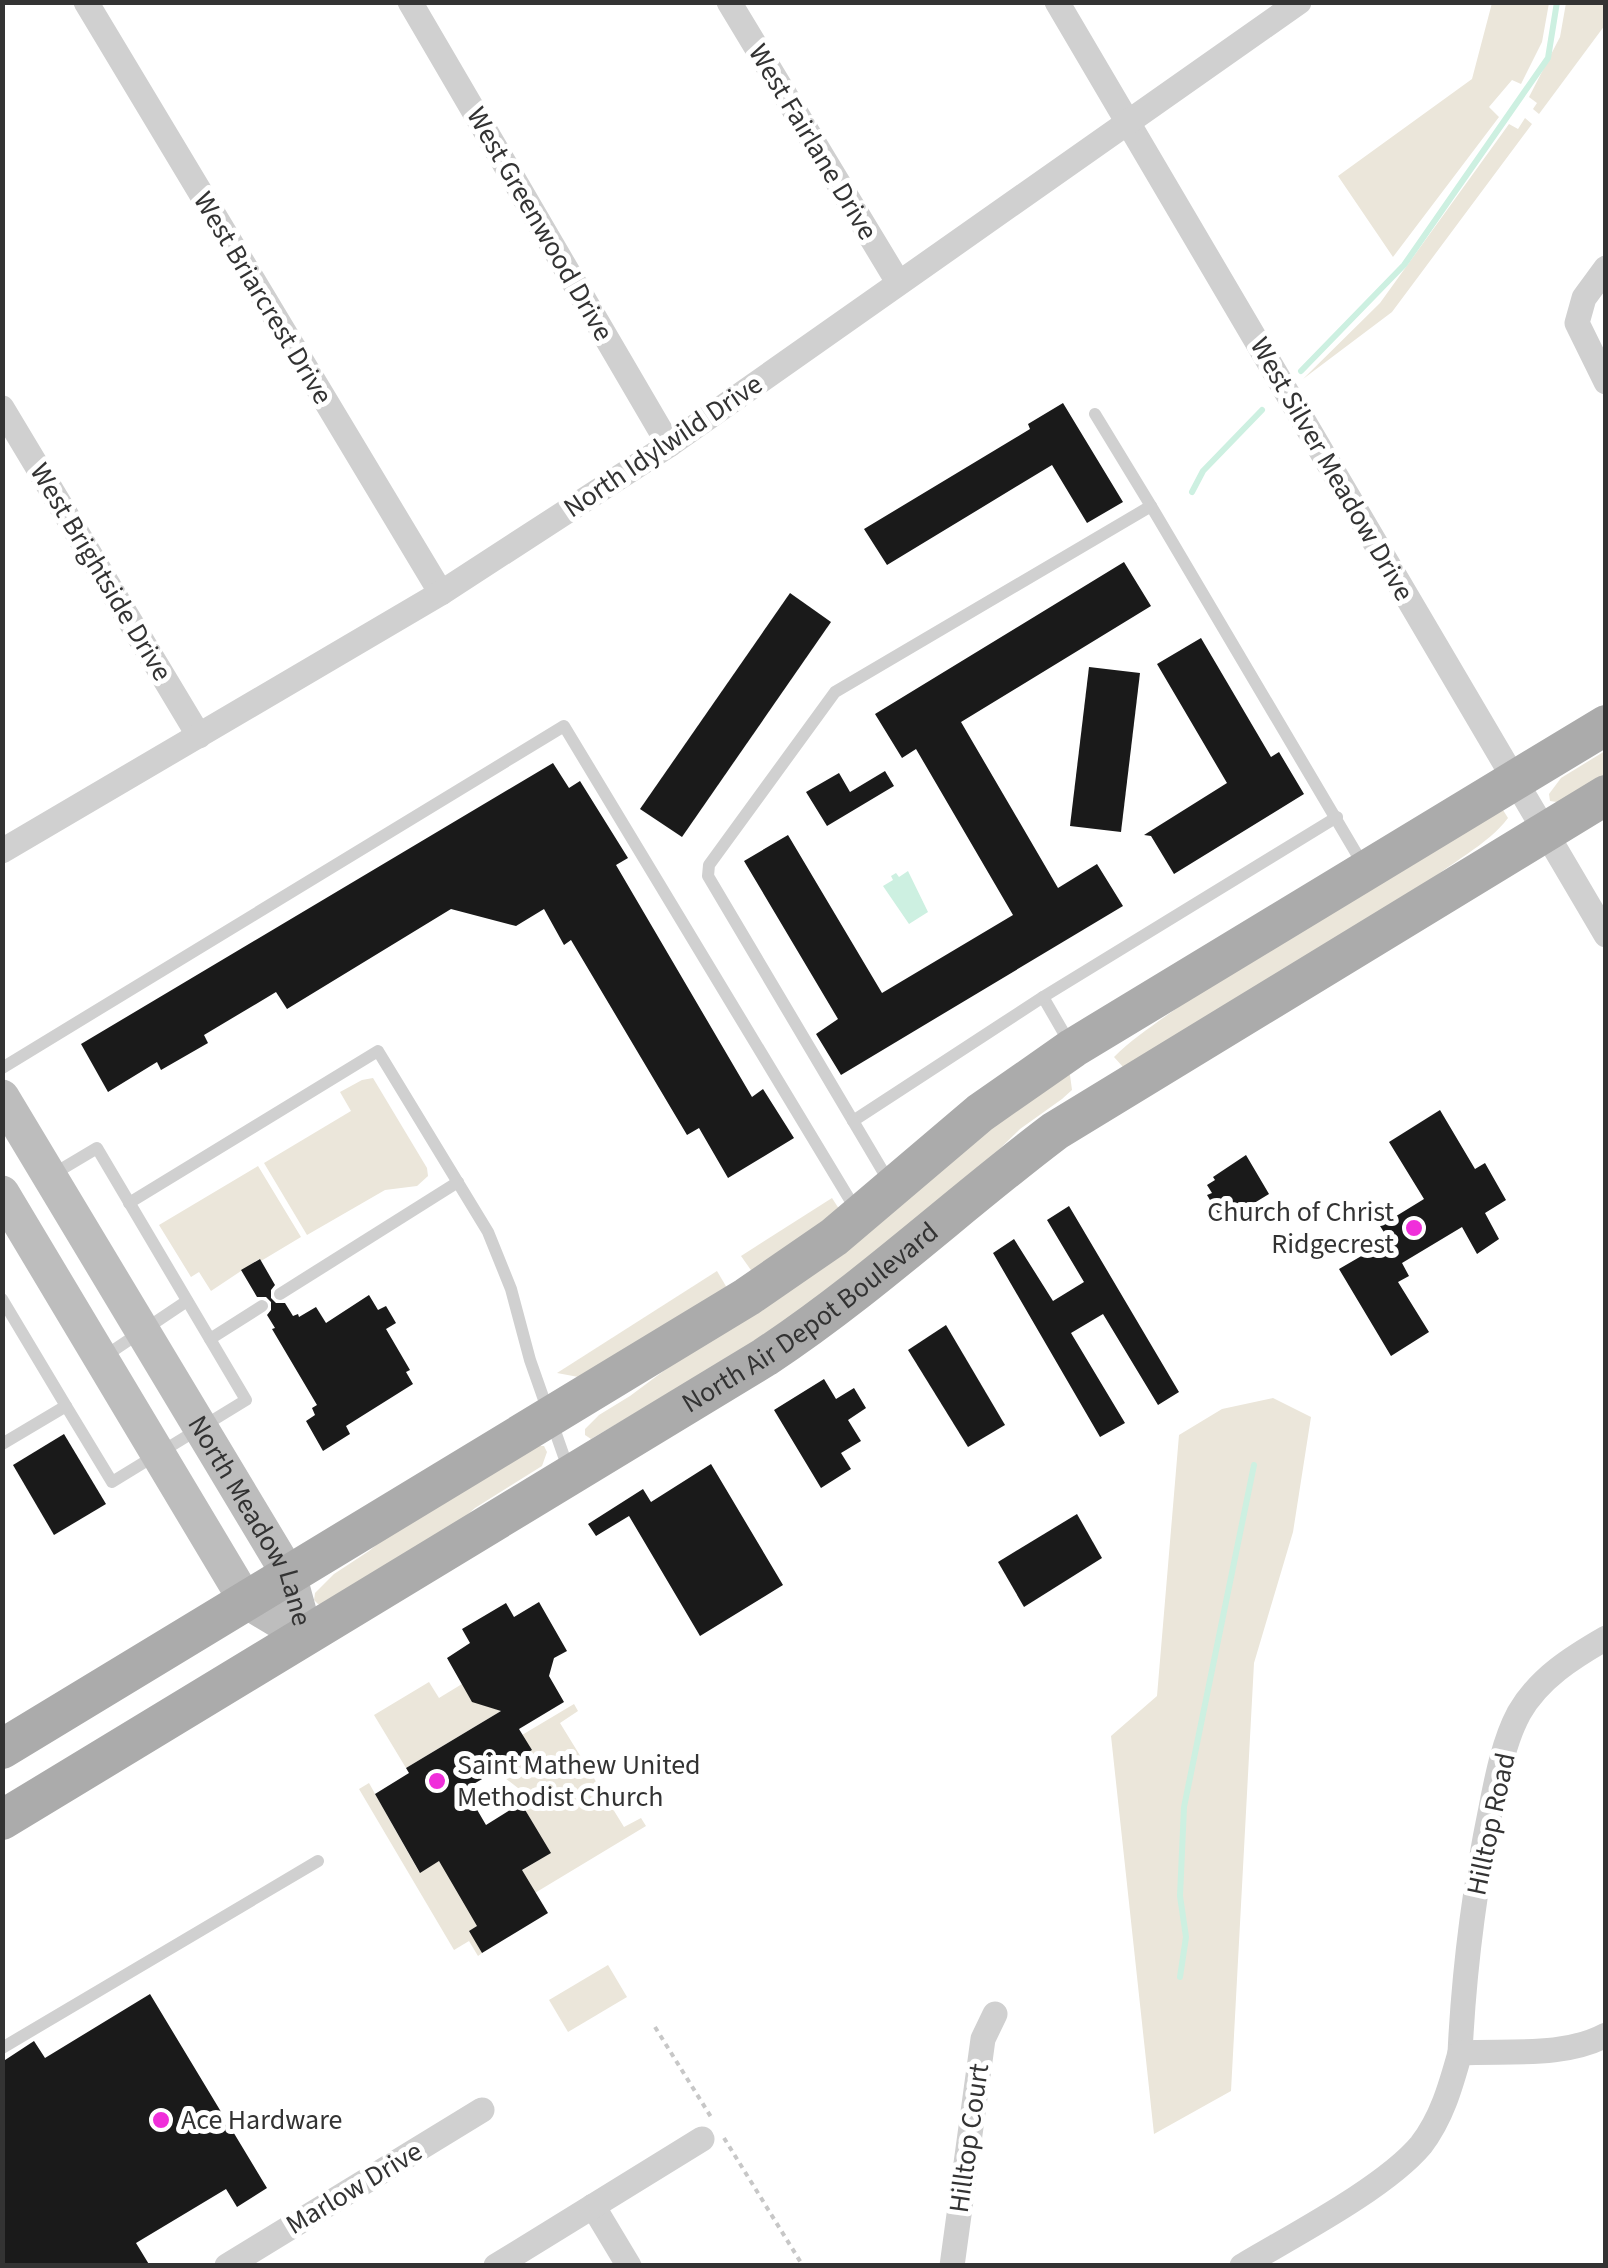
<svg xmlns="http://www.w3.org/2000/svg" width="1608" height="2268" viewBox="0 0 1608 2268" font-family="'Source Sans 3',sans-serif">
<rect width="100%" height="100%" fill="#fff"/>
<g fill="#ebe6da">
<path d="M1492 3H1549L1542 42 1521 84 1512 80 1489 107 1499 117 1393 257 1338 176 1472 79Z"/>
<path d="M1566 3H1605V25L1539 114 1533 109 1537 103 1529 97 1560 37Z"/>
<path d="M1525 118 1532 124 1392 312 1303 379 1380 303 1509 124 1518 129Z"/>
<path d="M1605 751V779L1557 802 1550 801 1549 794 1561 778Z"/>
<path d="M1503 810 1508 818C1488 845 1448 864 1422 887L1123 1067 1114 1057C1141 1030 1176 1012 1204 986Z"/>
<path d="M1061 1075H1070L1072 1090 1062 1099 1020 1129 975 1173 826 1301 591 1439 585 1435V1429L599 1415 630 1396Z"/>
<path d="M373 1078 427 1168 428 1176 417 1186 385 1190 307 1235 264 1163 351 1111 340 1092 362 1080Z"/>
<path d="M258 1166 301 1237 261 1261 259 1259 211 1291 199 1272 191 1277 159 1225Z"/>
<path d="M832 1198 843 1215 753 1273 741 1256Z"/>
<path d="M717 1271 727 1288 589 1379 557 1373Z"/>
<path d="M1273 1398 1311 1417 1293 1532 1254 1663 1231 2091 1154 2134 1111 1736 1157 1696 1179 1435 1222 1409Z"/>
<path d="M532 1446H544L547 1452 542 1466 475 1508 446 1533 328 1604H318L314 1600 315 1593 334 1574 369 1551 404 1522Z"/>
<path d="M429 1682 439 1698 462 1684 472 1701 501 1711 406 1768 374 1715Z"/>
<path d="M574 1704 578 1711 560 1723 624 1827 641 1818 646 1826 510 1908 497 1886 550 1853 523 1806 532 1799 496 1771 531 1750 522 1735Z"/>
<path d="M369 1783 419 1872 439 1861 500 1912 470 1931 482 1953 478 1956 469 1941 454 1950 359 1789Z"/>
<path d="M608 1965 627 1997 568 2032 549 2000Z"/>
</g>
<path fill="#cdf0e1" d="M908 871 928 912 909 924 883 886 893 880 891 876 896 873 899 877Z"/>
<g fill="none" stroke-linecap="round" stroke-linejoin="round">
<g stroke="#cdf0e1" stroke-width="6">
<path d="M1301 371 1404 265 1548 58 1557 2"/>
<path d="M1192 492 1203 471 1262 410"/>
<path d="M1180 1977 1186 1937 1180 1896 1184 1807 1254 1465"/>
</g>
</g>
<g fill="#1a1a1a">
<path d="M1063 403 1123 502 1087 523 1052 465 887 565 864 529 1030 429 1028 424Z"/>
<path d="M1124 562 1151 606 961 722 1058 888 1097 864 1123 906 841 1075 816 1034 838 1019 744 861 788 835 882 993 1013 915 916 749 902 758 875 714Z"/>
<path d="M790 593 831 622 682 837 640 809Z"/>
<path d="M1201 638 1271 757 1279 752 1304 794 1174 874 1151 836 1144 835 1227 783 1157 664Z"/>
<path d="M1089 667 1140 673 1121 832 1070 826Z"/>
<path d="M553 763 569 788 580 781 628 858 616 865 752 1097 763 1089 794 1138 728 1178 699 1128 687 1135 571 940 564 945 544 909 516 926 451 909 287 1009 276 992 204 1035 208 1043 161 1070 157 1062 108 1092 81 1044Z"/>
<path d="M885 771 894 786 827 826 806 792 839 773 850 792Z"/>
<path d="M1440 1110 1475 1169 1485 1163 1506 1200 1485 1213 1499 1239 1477 1254 1462 1227 1402 1263 1409 1276 1398 1282 1429 1332 1391 1356 1339 1269 1389 1240 1380 1226 1424 1199 1389 1142Z"/>
<path d="M1246 1155 1269 1194 1223 1222 1207 1195 1212 1193 1207 1185 1215 1180 1213 1177Z"/>
<path d="M1069 1206 1179 1392 1158 1405 1103 1314 1071 1333 1125 1423 1100 1437 993 1253 1014 1239 1053 1301 1084 1282 1047 1220Z"/>
<path d="M260 1259 275 1285 271 1290V1298L276 1303H285L293 1316 298 1314 299 1317 316 1307 326 1323 369 1295 378 1310 386 1306 396 1323 386 1329 410 1370 406 1372 413 1384 346 1426 350 1434 323 1451 306 1421 315 1415 312 1408 317 1405 272 1329 275 1328 267 1315 271 1310V1302L266 1297H257L241 1270Z"/>
<path d="M946 1325 1005 1425 968 1447 908 1350Z"/>
<path d="M824 1379 836 1399 854 1388 866 1408 848 1420 861 1441 841 1453 851 1469 821 1488 774 1410Z"/>
<path d="M64 1434 106 1504 54 1535 13 1465Z"/>
<path d="M711 1464 783 1585 700 1636 629 1516 596 1536 588 1524 643 1489 651 1502Z"/>
<path d="M1077 1514 1102 1558 1024 1607 998 1562Z"/>
<path d="M539 1602 567 1651 554 1658 549 1676 564 1702 519 1729 532 1750 465 1789 486 1825 521 1803 551 1853 522 1870 548 1913 482 1953 469 1931 477 1926 439 1861 420 1873 375 1794 409 1773 406 1768 501 1711 472 1702 447 1658 470 1643 462 1629 506 1603 514 1617Z"/>
<path d="M150 1994 267 2188 237 2207 226 2189 136 2243 150 2266H2V2062L34 2041 45 2058Z"/>
</g>
<g fill="none" stroke-linecap="round" stroke-linejoin="round">
<g stroke="#c7c7c7" stroke-width="4" stroke-dasharray="5 5" stroke-linecap="butt">
<path d="M655 2027 711 2117"/>
<path d="M724 2138 803 2266"/>
</g>
<g stroke="#d0d0d0" stroke-width="12">
<path d="M1095 414 1151 506"/>
<path d="M1043 997 1069 1042"/>
<path d="M2 1068 564 726 856 1210"/>
<path d="M853 1121 1043 997 1337 817"/>
<path d="M50 1176 97 1148 246 1400 112 1482 66 1406"/>
<path d="M891 1185 708 876 709 865 835 692 1151 506 1365 868"/>
<path d="M129 1203 378 1051 488 1232 511 1289 530 1360 568 1468"/>
<path d="M280 1294 458 1182"/>
<path d="M2 1299 66 1406 2 1444"/>
<path d="M210 1339 262 1306"/>
<path d="M102 1358 187 1301"/>
<path d="M2 2048 318 1861"/>
</g>
<g stroke="#d0d0d0" stroke-width="25">
<path d="M86 2 441 593"/>
<path d="M410 2 669 445"/>
<path d="M729 2 898 282"/>
<path d="M1057 2 1606 935"/>
<path d="M1606 268 1584 298 1577 323 1606 382"/>
<path d="M2 408 199 736"/>
<path d="M2 851 441 593 669 445 1299 2"/>
<path d="M1460 2053C1464 1970 1474 1890 1491 1808 1497 1777 1504 1741 1519 1713 1539 1678 1573 1657 1606 1638"/>
<path d="M593 2206 629 2266"/>
<path d="M227 2266 482 2110"/>
<path d="M496 2266 702 2139"/>
<path d="M952 2266 983 2039 995 2014"/>
<path d="M1242 2266C1292 2236 1385 2188 1421 2145 1442 2118 1451 2085 1460 2053 1507 2050 1563 2058 1606 2035"/>
</g>
<g stroke="#bdbdbd" stroke-width="35">
<path id="s1" d="M2 1097 289 1575 306 1637"/>
<path d="M2 1193 246 1601 306 1637"/>
</g>
<g stroke="#ababab" stroke-width="40">
<path d="M2 1749 747 1297 834 1237 980 1113 1073 1048 1606 725"/>
<path id="s2" d="M2 1820 765 1357C868 1289 957 1205 1055 1131L1606 795"/>
</g>
</g>
<g fill="#f02fda" stroke="#fff" stroke-width="4">
<circle cx="1414" cy="1228" r="10"/>
<circle cx="437" cy="1781" r="10"/>
<circle cx="161" cy="2120" r="10"/>
</g>
<g text-anchor="middle" dominant-baseline="central" stroke-width="10" stroke-linejoin="round" paint-order="stroke">
<g font-size="28" fill="#333" stroke="#fff">
<text transform="translate(813 142) rotate(59)">West Fairlane Drive</text>
<text transform="translate(540 224) rotate(60)">West Greenwood Drive</text>
<text transform="translate(263 298) rotate(59)">West Briarcrest Drive</text>
<text transform="translate(663 446) rotate(-34)">North Idylwild Drive</text>
<text transform="translate(1332 469) rotate(60)">West Silver Meadow Drive</text>
<text transform="translate(101 572) rotate(59)">West Brightside Drive</text>
<text stroke="none"><textPath href="#s2" startOffset="952">North Air Depot Boulevard</textPath></text>
<text stroke="none"><textPath href="#s1" startOffset="492">North Meadow Lane</textPath></text>
<text transform="translate(1491 1824) rotate(-78)">Hilltop Road</text>
<text transform="translate(969 2138) rotate(-82)">Hilltop Court</text>
<text transform="translate(354 2188) rotate(-31)">Marlow Drive</text>
</g>
<g font-size="28" fill="#333" stroke="#fff" text-anchor="start">
<text x="1394" y="1212" text-anchor="end">Church of Christ<tspan x="1394" dy="32">Ridgecrest</tspan></text>
<text x="457" y="1765">Saint Mathew United<tspan x="457" dy="32">Methodist Church</tspan></text>
<text x="181" y="2120">Ace Hardware</text>
</g>
</g>
<rect width="1608" height="2268" fill="none" stroke="#333333" stroke-width="10"/>
</svg>
